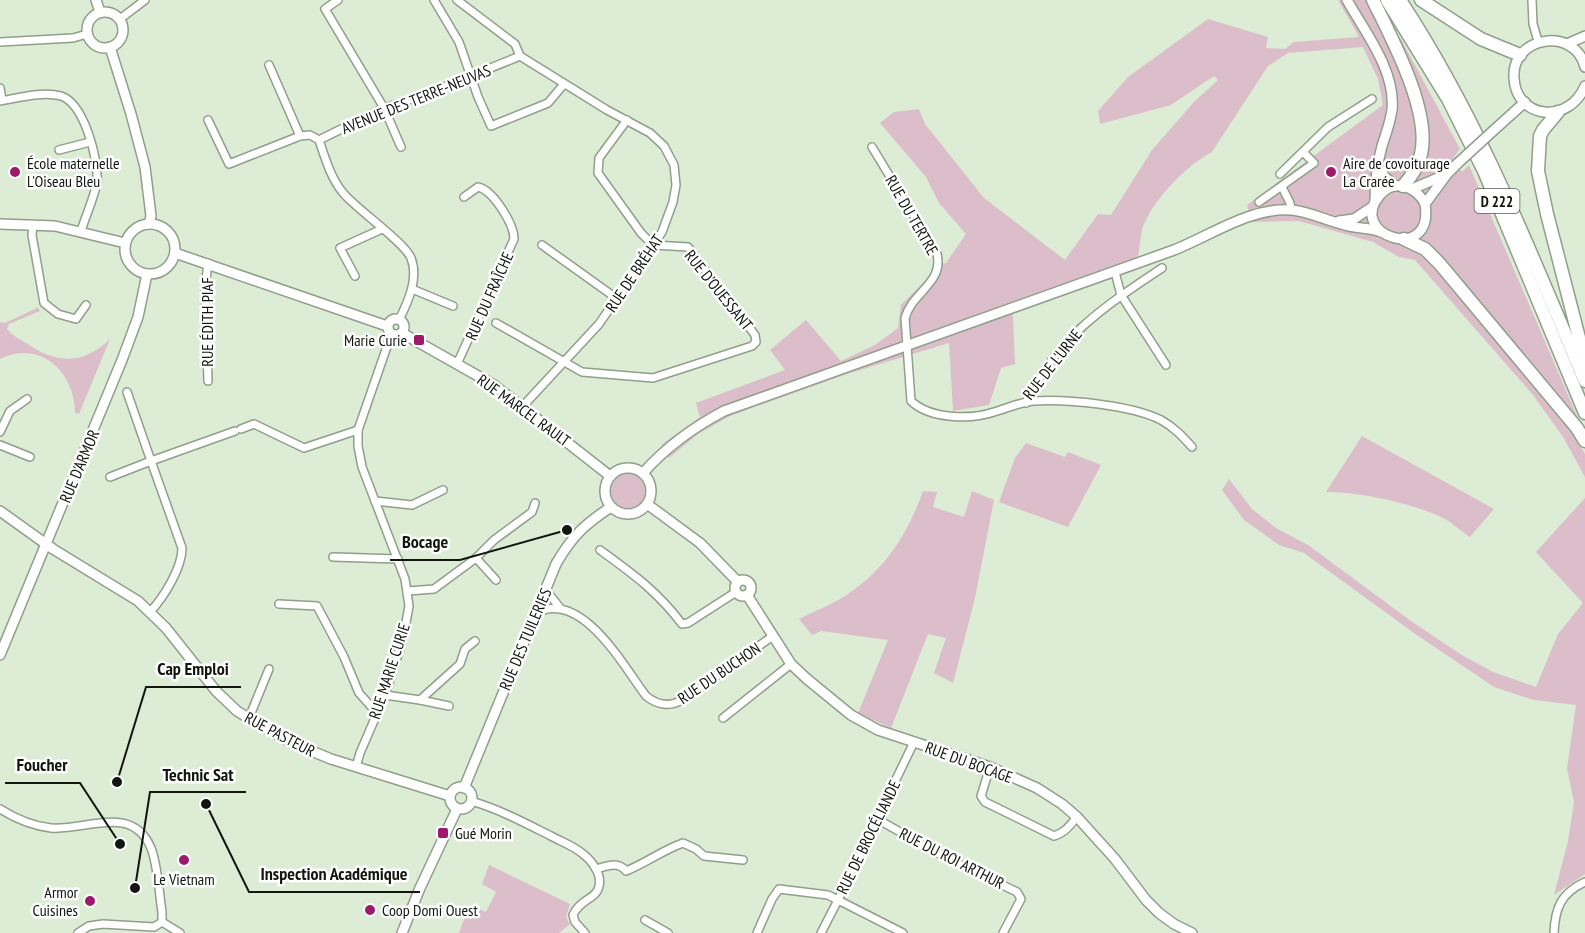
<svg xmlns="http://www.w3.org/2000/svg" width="1585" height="933" viewBox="0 0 1585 933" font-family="'PT Sans Narrow',sans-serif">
<rect width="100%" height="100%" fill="#dcecd5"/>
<g fill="#dcbecb">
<path d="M1338 0H1366L1381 33 1401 39 1460 149 1453 158 1462 172 1469 165 1580 423 1571 431 1585 454V477L1563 437 1533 395 1415 260 1399 257 1373 242 1299 221 1251 222 1247 205 1383 105 1378 79 1363 47 1288 53 1268 66 1212 152C1186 166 1156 197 1144 224 1140 234 1140 246 1138 257L1008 303 1013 317 1015 364 1001 368 989 405 953 411 949 343 847 374 730 416 698 434 669 458 661 445 700 417 696 403 785 370 770 350 806 320 841 361 875 345 898 328 901 305 929 277 935 264 946 263 966 234 939 203 926 177 880 123 894 112 919 109 925 124 984 198 1065 260 1098 214 1111 215 1152 150 1194 102 1218 80 1214 76 1171 105 1100 124 1098 111 1128 77 1208 19 1268 37 1266 48 1285 49 1294 42 1359 37Z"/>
<path d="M37 307 40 311 9 324 7 329C12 335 19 339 26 343 56 364 84 365 110 339L79 414 75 413C75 373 41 339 0 359V322L5 323 35 309Z"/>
<path d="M1362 436 1494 509 1470 537C1461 531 1453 523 1443 518 1412 503 1360 492 1326 492Z"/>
<path d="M1026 443 1065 457 1068 452 1101 465 1068 527 999 502 1015 458Z"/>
<circle cx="628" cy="491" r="17"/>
<path d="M1229 479 1252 509 1276 528 1308 545 1411 621 1460 654 1493 672 1536 687 1558 634 1583 603 1536 552 1585 498V874L1554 895 1568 841 1574 802 1567 769 1576 705 1534 700 1494 687 1414 633 1304 553 1279 545 1244 520 1222 490Z"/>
<path d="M923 491 937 492 933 507 964 517 972 491 994 500 975 598 953 683 934 673 946 638 928 634 891 728 858 713 888 640 821 631 812 635 799 619C816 610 837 603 852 591 887 567 909 531 923 491Z"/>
<path d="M489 865 570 904 566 917 570 924 559 933H459L465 917 469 919 475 907 486 912 496 892 482 884Z"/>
</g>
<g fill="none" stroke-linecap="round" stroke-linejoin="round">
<defs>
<g id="street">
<path d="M338 0 325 9 384 108 401 147"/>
<path d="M434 0 459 42 478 97 491 126 548 103 564 84"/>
<path d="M457 0 515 44 520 56"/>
<path d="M1532 0 1533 24 1538 41"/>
<path d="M120 19 145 0"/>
<path d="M0 42 73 38 87 34"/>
<path d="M269 65 300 136"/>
<path d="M0 88 2 100"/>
<path d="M0 101C18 98 43 91 61 96 84 103 99 160 97 182 94 198 86 215 81 231"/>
<path d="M208 120 229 164 300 136 310 135 319 140 384 108 424 95 520 56 607 110 650 133 664 146 674 165 676 185 673 202 662 232 599 324 523 406"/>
<path d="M319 140C325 158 331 179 344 194 358 210 405 243 411 258 419 278 408 302 399 320"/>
<path d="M872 147 937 254C944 283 912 292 905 318L911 401C930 419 970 420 994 412 1008 408 1020 402 1034 401 1068 399 1131 405 1161 420 1174 427 1183 437 1192 447"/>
<path d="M59 150 90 142"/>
<path d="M1280 174 1328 127 1372 99"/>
<path d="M1282 187 1290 203 1291 210"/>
<path d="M1259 202 1314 163 1303 152"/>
<path d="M33 225 32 235 44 303 58 314 76 319 86 305"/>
<path d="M542 245 616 298"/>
<path d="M1115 272 1121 295 1166 365"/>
<path d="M355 276 340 248 382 229"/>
<path d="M412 289 453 306"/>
<path d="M496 323 582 372 653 378 752 346 756 342 755 335 688 247 653 245 641 233 598 173 599 158 627 120"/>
<path d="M457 364 514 239C514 224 493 190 478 187L464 197"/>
<path d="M208 381 205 288 208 263"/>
<path d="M1026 403C1056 338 1105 306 1162 268"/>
<path d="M241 429 254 424 304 448 358 430"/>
<path d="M0 432 10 411 27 399"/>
<path d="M0 445 30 457"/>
<path d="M110 477 151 461 127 392"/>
<path d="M375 501 412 505 443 490"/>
<path d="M600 550C633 574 657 591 682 624L688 623 736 592"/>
<path d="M333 557 398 559"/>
<path d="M476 558 496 580"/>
<path d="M546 590 560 608"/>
<path d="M408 591 434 589 476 558 494 540 532 512 535 503"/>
<path d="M279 604 317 606 344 657 359 693 377 713"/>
<path d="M150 612C164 597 182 568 182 548L151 461 235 431"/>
<path d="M536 613C582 589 624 667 646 696 657 705 670 707 682 700L773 636"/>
<path d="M385 695 420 700 460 664 465 649 475 641"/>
<path d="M420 700 449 706"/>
<path d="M249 718 269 669"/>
<path d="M723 718 791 664"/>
<path d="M356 767 360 753 385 695 403 639 409 606 405 579 362 467 358 446V430L391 335"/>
<path d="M990 767 981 796 985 802 1054 836C1065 833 1070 825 1077 817"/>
<path d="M471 801C499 809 525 823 551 836 562 842 574 846 583 854 592 861 602 874 599 886 597 899 580 899 573 915L575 922 585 933"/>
<path d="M0 809C16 819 32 826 51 828 86 831 132 803 151 848 158 866 159 893 162 912V922L180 933"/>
<path d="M877 819 950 860 1017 892 1021 899 1003 933"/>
<path d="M596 869C607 866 618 861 626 871 646 863 663 850 683 843L696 849 704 856 743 860"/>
<path d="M645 920 668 933"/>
<path d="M78 933 89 926 103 924 154 927 162 922"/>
<path d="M757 933 772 899 779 889 828 895 838 900 914 742"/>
<path d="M821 933 838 900 903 933"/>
<path d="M1554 933C1555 908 1561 893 1585 882"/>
</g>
<g id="secondary">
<path d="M96 0 100 12"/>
<path d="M1347 0C1365 32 1396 71 1392 110 1390 123 1386 134 1382 146 1377 164 1375 182 1375 201"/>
<circle cx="105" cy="30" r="18"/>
<path d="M1567 44 1585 36"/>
<path d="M110 47 131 114 145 167 151 216 149 224"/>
<path d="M1585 67C1575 26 1511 36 1514 78 1516 119 1569 125 1585 86"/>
<path d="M1494 130 1525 102"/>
<path d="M1378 167 1385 177 1395 186"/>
<path d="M1412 189 1445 175"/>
<path d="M1425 204C1417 187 1394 178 1380 195 1345 235 1435 265 1425 204L1447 174 1458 163"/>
<path d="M1339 221 1354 219 1372 207"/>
<circle cx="150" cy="249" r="25"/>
<path d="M0 224 55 226 125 243"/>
<path d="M175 253 387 326"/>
<circle cx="396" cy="327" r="8"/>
<path d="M402 333 494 385 610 476"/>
<circle cx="628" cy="491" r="23"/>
<path d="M643 473C666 447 694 427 724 411L1174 250C1212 235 1250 207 1292 210 1311 212 1327 221 1345 225 1357 229 1369 227 1381 232"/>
<path d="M647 504 700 543 738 582"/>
<path d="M0 511 53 549 138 601 166 628 216 691 237 711 261 726 292 743 331 759 450 796"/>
<circle cx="743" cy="588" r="8"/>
<path d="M747 595 791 664 807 679 851 715 878 730 990 767 1037 788 1062 804 1077 817 1115 859 1146 900 1159 913 1174 924 1192 933"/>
<path d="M0 655 122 360 138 317 147 274"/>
<circle cx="461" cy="798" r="11"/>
<path d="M464 788 556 564C572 536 585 524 611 507"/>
<path d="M402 933 420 888 457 809"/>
</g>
<g id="highway">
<path d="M1373 0C1392 39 1431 111 1421 154 1418 167 1412 176 1403 186"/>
<path d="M1387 0 1448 99 1484 171 1585 413"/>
<path d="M1400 0C1479 120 1529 249 1585 381"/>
<path d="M1421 0 1481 39 1520 55"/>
<path d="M1558 112 1543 130 1540 136 1538 171 1547 214 1585 361"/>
<path d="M1404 239 1425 249 1439 263 1577 428 1585 441"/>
</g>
</defs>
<use href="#street" stroke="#909f8a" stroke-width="10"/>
<use href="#secondary" stroke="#909f8a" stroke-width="12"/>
<use href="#highway" stroke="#909f8a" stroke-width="15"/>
<use href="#street" stroke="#fff" stroke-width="7"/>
<use href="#secondary" stroke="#fff" stroke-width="9"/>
<use href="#highway" stroke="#fff" stroke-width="12"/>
<defs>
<path id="secondary-bridge" d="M1458 163 1494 130"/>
</defs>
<use href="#secondary-bridge" stroke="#909f8a" stroke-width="12" stroke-linecap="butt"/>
<use href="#secondary-bridge" stroke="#fff" stroke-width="9"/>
</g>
<g fill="#9e196a" stroke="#fff" stroke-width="2">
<circle cx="15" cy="172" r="6"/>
<circle cx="1331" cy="172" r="6"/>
<rect x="413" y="334" width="12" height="12" rx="3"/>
<rect x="437" y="827" width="12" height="12" rx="3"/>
<circle cx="184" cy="860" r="6"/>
<circle cx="90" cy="901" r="6"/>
<circle cx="370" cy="910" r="6"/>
</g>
<g text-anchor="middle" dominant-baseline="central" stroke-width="5" stroke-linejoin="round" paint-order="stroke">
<rect fill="#fff" stroke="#585d57" stroke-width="1.5" x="1474.5" y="189" width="45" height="24" rx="4.5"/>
<g font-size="15" font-weight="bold" fill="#11170f">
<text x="1497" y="201">D 222</text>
</g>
<g font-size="16" fill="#11170f" stroke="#fff">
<text transform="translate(416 99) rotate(-22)">AVENUE DES TERRE-NEUVAS</text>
<text transform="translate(912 215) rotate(60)">RUE DU TERTRE</text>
<text transform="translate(634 273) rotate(-56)">RUE DE BRÉHAT</text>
<text transform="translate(719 290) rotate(51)">RUE D'OUESSANT</text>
<text transform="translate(489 296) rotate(-66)">RUE DU FRAÎCHE</text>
<text transform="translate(207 322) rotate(-90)">RUE ÉDITH PIAF</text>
<text transform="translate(1052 364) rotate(-52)">RUE DE L'URNE</text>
<text transform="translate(524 410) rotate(36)">RUE MARCEL RAULT</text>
<text transform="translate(79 466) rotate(-67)">RUE D'ARMOR</text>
<text transform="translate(525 639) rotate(-67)">RUE DES TUILERIES</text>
<text transform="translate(389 671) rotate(-72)">RUE MARIE CURIE</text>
<text transform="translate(719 673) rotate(-34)">RUE DU BUCHON</text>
<text transform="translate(280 734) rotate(28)">RUE PASTEUR</text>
<text transform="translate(969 762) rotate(20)">RUE DU BOCAGE</text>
<text transform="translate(868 837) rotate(-64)">RUE DE BROCÉLIANDE</text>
<text transform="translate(952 858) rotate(27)">RUE DU ROI ARTHUR</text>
</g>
<g font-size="16" fill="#11170f" stroke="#fff" text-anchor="start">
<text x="27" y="163">École maternelle<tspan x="27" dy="18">L'Oiseau Bleu</tspan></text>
<text x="1343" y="163">Aire de covoiturage<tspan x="1343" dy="18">La Crarée</tspan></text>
<text x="407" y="340" text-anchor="end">Marie Curie</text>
<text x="455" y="833">Gué Morin</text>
<text x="184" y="879" text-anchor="middle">Le Vietnam</text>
<text x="78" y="892" text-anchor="end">Armor<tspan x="78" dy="18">Cuisines</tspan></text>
<text x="382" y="910">Coop Domi Ouest</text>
</g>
</g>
<path fill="none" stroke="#11170f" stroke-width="2" d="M567 530L460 560H390M117 782L146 687H241M120 844L80 783H5M135 888L150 792H246M206 804L249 892H420"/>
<g fill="#11170f" stroke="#fff" stroke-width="2">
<circle cx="567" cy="530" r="6"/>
<circle cx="117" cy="782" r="6"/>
<circle cx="120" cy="844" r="6"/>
<circle cx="135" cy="888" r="6"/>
<circle cx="206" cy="804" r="6"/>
</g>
<g font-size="18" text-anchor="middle" font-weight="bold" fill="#11170f" stroke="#fff" stroke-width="5" stroke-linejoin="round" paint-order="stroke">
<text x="425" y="548">Bocage</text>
<text x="193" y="675">Cap Emploi</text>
<text x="42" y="771">Foucher</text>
<text x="198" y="781">Technic Sat</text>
<text x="334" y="880">Inspection Académique</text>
</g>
</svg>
